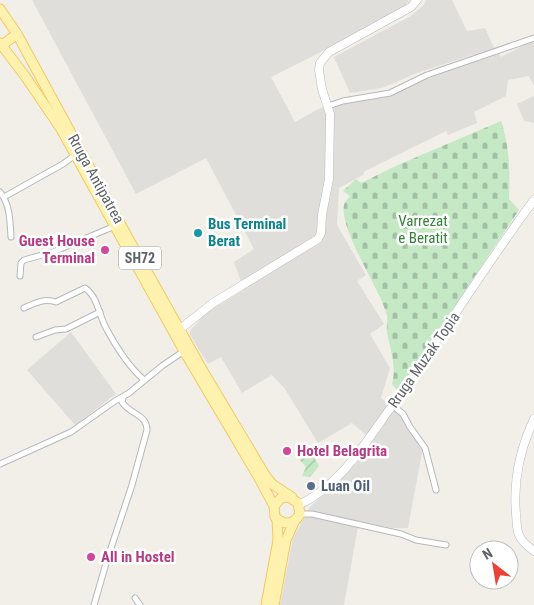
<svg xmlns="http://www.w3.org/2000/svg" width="534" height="605" viewBox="0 0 534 605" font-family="'Roboto Condensed',sans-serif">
<defs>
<pattern id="cemetery-stones" width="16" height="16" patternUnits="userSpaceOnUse" patternTransform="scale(1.25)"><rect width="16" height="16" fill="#c5e8c5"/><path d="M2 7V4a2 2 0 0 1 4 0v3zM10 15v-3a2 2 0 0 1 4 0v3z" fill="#a3c0a4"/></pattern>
<pattern id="garden-furrows" width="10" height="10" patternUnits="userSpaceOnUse" patternTransform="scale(1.25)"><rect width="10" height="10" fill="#c5e8c5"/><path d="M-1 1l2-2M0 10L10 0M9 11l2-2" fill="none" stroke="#a3c0a4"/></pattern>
</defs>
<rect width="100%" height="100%" fill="#f1efe8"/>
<g fill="#e0deda">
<path d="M32 0H409L406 5 313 56 271 77 295 122 320 108 389 96 422 81 498 52 501 57 534 40V86L529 76 508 80 506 96 474 112 477 123 448 135 446 131 365 171 363 175 339 188 337 225 366 275 357 281 384 324 370 334 390 368 381 398 405 418 423 447 408 528H392L359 521 344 605H280L293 538 310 507 333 485 339 487 342 477 361 459 373 441 352 423 318 443 285 389 272 375 242 393 221 357 208 364 190 335V331L206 313 244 290 234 262 254 249 206 158 136 194Z"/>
<path d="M426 0H452L467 31 485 28 494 48 417 73 382 88 350 93 334 57 411 16 424 5Z"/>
<path d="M534 96V123L524 121 517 104Z"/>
<path d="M71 332 116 394 75 425 27 370Z"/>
</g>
<path fill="url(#cemetery-stones)" d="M501 121C510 148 510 172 509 199L519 210 398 391 392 384C397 366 390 349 387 332 386 327 388 321 387 316 382 291 335 225 345 202 346 200 349 198 350 196L343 191 356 179 361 183 398 165Z"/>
<path fill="url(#garden-furrows)" d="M310 450 319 466 310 477 302 476 306 467 299 459 307 457 305 454Z"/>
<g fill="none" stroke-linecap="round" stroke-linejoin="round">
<defs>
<g id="street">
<path d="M328 106 343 101 390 93 427 75 534 38"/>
<path d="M0 192C10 204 10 221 11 237"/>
<path d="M4 197 63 164 75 155"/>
<path d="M20 276 21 263 24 260 53 252 115 226"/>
<path d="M24 308C35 303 44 298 56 302L85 288C97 296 99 314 105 326 115 345 128 366 144 380"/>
<path d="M36 337 55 330 66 329 100 312"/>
<path d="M392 405 403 414 410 427 425 448 436 490"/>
<path d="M0 464 71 432 115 401 129 393 162 366 184 351"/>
<path d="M300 514H312L401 534 416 540 446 545"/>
<path d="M135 598 140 605"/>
<path d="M94 605 107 560 132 485 147 430C147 414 129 414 122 402L123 398"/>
</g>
<g id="secondary">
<path d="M175 333 213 303 318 239 321 233 322 215 329 179 330 114 322 89 319 70 320 63 329 52 411 7 417 0"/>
<path d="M534 419C520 449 513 481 516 514 517 522 516 530 520 537 523 543 529 547 534 551"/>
<path d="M299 505C341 485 365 443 392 406 440 339 484 267 534 200"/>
</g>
<g id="primary">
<path d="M0 9 17 34 127 236 203 371 265 475 272 484 292 497"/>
<path d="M0 43 25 76 61 129 184 351 259 478 274 506 275 517C284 526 294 525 300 514L298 503 289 497 281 498 274 506"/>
<path d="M2 45 17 34"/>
<path d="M266 605 278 540 277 519"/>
<path d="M274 605 286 540 295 520"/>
</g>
</defs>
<use href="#street" stroke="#b5b8bc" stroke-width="7"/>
<use href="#secondary" stroke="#b6babf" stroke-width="9"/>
<use href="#primary" stroke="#f2c960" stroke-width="11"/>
<use href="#street" stroke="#fff" stroke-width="5"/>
<use href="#secondary" stroke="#fff" stroke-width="8"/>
<use href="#primary" stroke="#fff2af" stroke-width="9"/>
</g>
<circle fill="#0f9aa8" stroke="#fff" stroke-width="2" cx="198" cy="233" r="5"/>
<g fill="#d1479c" stroke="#fff" stroke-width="2">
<circle cx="105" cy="250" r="5"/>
<circle cx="287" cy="451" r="5"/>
<circle cx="91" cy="557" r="5"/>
</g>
<circle fill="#5c6f8a" stroke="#fff" stroke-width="2" cx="311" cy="486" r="5"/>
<g text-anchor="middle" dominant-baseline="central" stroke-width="5" stroke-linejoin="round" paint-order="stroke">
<rect fill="#fff" stroke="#8f9295" stroke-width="1" x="119" y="246.5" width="42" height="23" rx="4"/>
<g font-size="14" font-weight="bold" fill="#5f6368">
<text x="140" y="258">SH72</text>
</g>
<g font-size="15" fill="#5f6368" stroke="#fff">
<text transform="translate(96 179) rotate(61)">Rruga Antipatrea</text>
<text transform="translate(424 360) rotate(-55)">Rruga Muzak Topia</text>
</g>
<g font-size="15" fill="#348238" stroke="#fff">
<text x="423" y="221">Varrezat<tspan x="423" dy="17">e Beratit</tspan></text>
</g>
<g font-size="15" font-weight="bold" fill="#0d838f" stroke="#fff" text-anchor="start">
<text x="208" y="224">Bus Terminal<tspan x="208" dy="17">Berat</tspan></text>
</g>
<g font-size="15" font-weight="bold" fill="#b23c85" stroke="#fff" text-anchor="start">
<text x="95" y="241" text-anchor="end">Guest House<tspan x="95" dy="17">Terminal</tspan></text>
<text x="297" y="451">Hotel Belagrita</text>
<text x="101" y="557">All in Hostel</text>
</g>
<g font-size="15" font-weight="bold" fill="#4e5e75" stroke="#fff" text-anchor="start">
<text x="321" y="486">Luan Oil</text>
</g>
</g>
<g transform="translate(494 565) rotate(329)"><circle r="24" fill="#ffffff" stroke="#bfc1c3"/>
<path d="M0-4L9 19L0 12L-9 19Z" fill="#ea4335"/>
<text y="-8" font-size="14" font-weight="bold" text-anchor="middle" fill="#5f6368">N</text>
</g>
</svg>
